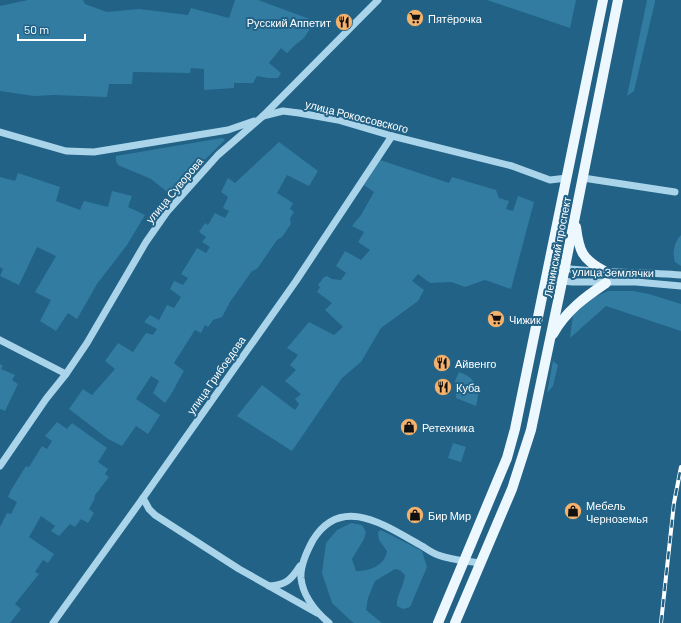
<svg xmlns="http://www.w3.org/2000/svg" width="681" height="623" viewBox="0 0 681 623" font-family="Barlow,sans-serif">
<rect width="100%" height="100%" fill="#216286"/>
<g fill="#327ca2">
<path d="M28 0H83L85 4 107 12 139 9 188 15 191 8 229 18 235 0H258L315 21 304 38 294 46 287 53 281 48 269 63 281 73 278 78H268L257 76 253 83H234V88L204 90V69L191 68 190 73 133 72 132 84H109L107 97 54 95 34 96 0 91V6Z"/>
<path d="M487 0H576L570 28Z"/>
<path d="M647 0H655V2L634 91 627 96Z"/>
<path d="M222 138 225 140 170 194 151 179 118 165 116 161V156Z"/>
<path d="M279 142 318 171 309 186 287 175 277 193 293 203 290 209 294 212 290 218 291 224 282 237 277 240 257 269 252 271 230 302 222 317 213 320 208 327 205 325 201 333 195 330 174 363 184 371C177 382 173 393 165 403L153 393 159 381 151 376 136 399 160 415 148 434 136 426 122 446 108 439 69 409 83 389 92 395 115 369 105 361 118 343 133 352 146 333 153 335 157 329 144 322 150 315 159 320 167 305 174 308 181 297 170 289 174 281 183 285 188 278 181 274 197 248 206 253 210 247 202 242 206 237 199 232 205 223 208 225 215 213 225 218 229 211 223 208 228 197 221 192 228 178 235 183Z"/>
<path d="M380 160 449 183 452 177 496 190 499 198 509 201 506 209 513 211 518 196 534 202 511 289 485 280 465 287 451 282 430 283 418 274 412 281 424 290 418 301 381 328 361 362 342 378 292 451 237 416 262 385 295 410 299 404 295 399 301 394 285 381 296 370 290 365 298 355 287 348 309 322 334 335 343 327 325 310 332 303 317 292 320 287 318 285 324 277 327 276 332 279 341 280 346 273 336 266 345 251 361 260 370 250 358 242 364 232 352 226 361 215 374 192 364 185Z"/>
<path d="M18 173 60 187 56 201 80 210 84 201 108 207 112 191 132 196 128 207 145 215 127 245 97 284 77 319 68 313 56 331 40 321 51 300 35 292 56 256 37 247 19 285 0 276 3 269 0 267V177L15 181Z"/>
<path d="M681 235V266L675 262C672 253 674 242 681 235Z"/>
<path d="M608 291H633L649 294 681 304V331L606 306 570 338 573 315 590 299Z"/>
<path d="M553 361 558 365 553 386 547 393Z"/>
<path d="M0 364 3 366 1 369 15 375 12 380 18 384 5 411 0 409Z"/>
<path d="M459 372C476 378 481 388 476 406L456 398 455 381Z"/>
<path d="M57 422 67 429 72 423 107 448 98 462 108 469 105 474 109 477 95 495 94 500 89 509 94 513 88 523 81 519 75 527 70 524 59 536 51 531 55 526 41 516 29 537 54 554 48 563 43 560 35 572 39 574 15 604 21 609 10 623H0V527L7 513 11 514 17 502 8 497 11 490 26 466 29 467 42 446 47 449 52 441 45 436Z"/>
<path d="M453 443 466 447 461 462 448 458Z"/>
<path d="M351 523 362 525 366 532 364 539 352 559 356 571C369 571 385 566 387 551L379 540 378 532 381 530 422 551 427 567 410 607 403 609 397 606C396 595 404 587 405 575L400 570 395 569 375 581 368 598 366 610 382 623H354L350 620 332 603 322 573 326 543 337 530Z"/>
</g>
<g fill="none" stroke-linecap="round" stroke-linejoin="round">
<g stroke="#aad4e9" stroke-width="7">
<path d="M263 116 283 111 299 113 338 120 392 136 512 166 550 180 567 178"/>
<path d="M0 132 66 151 94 152 228 130 254 121"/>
<path d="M583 178 675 192"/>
<path d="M549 266C592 274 637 271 681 275"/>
<path d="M546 279 572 282H636L681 286"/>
<path d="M0 340 66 374"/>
<path d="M0 466 46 399 66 374 87 343 146 242 167 212 218 155 263 116 378 0"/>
<path d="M143 498 149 509 155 515 239 569 317 613"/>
<path d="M269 586C286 585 291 580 300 566"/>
<path d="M53 623 143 498 296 281 392 136"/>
<path d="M329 623C315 611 303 597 301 578 300 565 307 551 313 540 342 493 387 527 422 546 427 549 432 553 438 555 451 560 466 561 480 563"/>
</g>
<g stroke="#edf7fe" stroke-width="10">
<path d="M576 227C579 251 582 259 604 271"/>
<path d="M553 334C566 311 585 297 606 283"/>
<path d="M438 623 507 458 515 429 603 0"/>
<path d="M455 623 512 489 531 430 562 282 618 0"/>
</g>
<defs>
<path id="rail" d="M661 623 674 503 681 467"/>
</defs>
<use href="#rail" stroke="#fff" stroke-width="4"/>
<use href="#rail" stroke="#216286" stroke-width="2.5" stroke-dasharray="8" stroke-linecap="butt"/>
</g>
<defs>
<symbol id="supermarket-disc" viewBox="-11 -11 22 22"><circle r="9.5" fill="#f6b16b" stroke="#216286"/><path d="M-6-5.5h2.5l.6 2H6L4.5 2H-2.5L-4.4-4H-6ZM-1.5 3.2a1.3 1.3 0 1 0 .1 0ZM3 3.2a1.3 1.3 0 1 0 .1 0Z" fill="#111"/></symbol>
<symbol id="restaurant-disc" viewBox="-11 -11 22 22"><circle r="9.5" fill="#f6b16b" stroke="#216286"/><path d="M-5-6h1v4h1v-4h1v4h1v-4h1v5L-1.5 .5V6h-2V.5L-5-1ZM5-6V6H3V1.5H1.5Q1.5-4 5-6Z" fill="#111"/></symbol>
<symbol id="shop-disc" viewBox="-11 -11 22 22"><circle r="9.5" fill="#f6b16b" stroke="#216286"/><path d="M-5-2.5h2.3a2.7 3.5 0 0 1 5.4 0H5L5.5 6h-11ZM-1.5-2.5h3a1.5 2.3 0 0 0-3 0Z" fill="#111"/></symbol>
</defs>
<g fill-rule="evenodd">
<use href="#supermarket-disc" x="405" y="8" width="20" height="20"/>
<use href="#restaurant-disc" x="334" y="12" width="20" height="20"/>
<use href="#supermarket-disc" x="486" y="309" width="20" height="20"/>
<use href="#restaurant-disc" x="432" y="353" width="20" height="20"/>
<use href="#restaurant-disc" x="433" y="377" width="20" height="20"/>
<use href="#shop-disc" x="399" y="417" width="20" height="20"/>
<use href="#shop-disc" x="563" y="501" width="20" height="20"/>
<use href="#shop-disc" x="405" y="505" width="20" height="20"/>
</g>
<g text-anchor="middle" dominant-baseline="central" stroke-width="4" stroke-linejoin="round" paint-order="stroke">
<g font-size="11" fill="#fff" stroke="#216286" text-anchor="start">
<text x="428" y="18">Пятёрочка</text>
<text x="331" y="22" text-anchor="end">Русский Аппетит</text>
<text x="509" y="319">Чижик</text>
<text x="455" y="363">Айвенго</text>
<text x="456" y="387">Куба</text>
<text x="422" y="427">Ретехника</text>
<text x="586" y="505">Мебель<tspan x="586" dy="13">Черноземья</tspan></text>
<text x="428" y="515">Бир Мир</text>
</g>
<g font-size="11" fill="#fff" stroke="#216286">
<text transform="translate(357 116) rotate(14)">улица Рокоссовского</text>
<text transform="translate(174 190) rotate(-50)">улица Суворова</text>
<text transform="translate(557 247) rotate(-79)">Ленинский проспект</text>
<text transform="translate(613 272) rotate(1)">улица Землячки</text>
<text transform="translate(216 375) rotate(-55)">улица Грибоедова</text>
</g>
</g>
<path d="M18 34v6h67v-6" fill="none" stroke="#ffffff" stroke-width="2"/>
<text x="24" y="34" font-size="12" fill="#ffffff" stroke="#216286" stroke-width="3" paint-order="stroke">50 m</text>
</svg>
